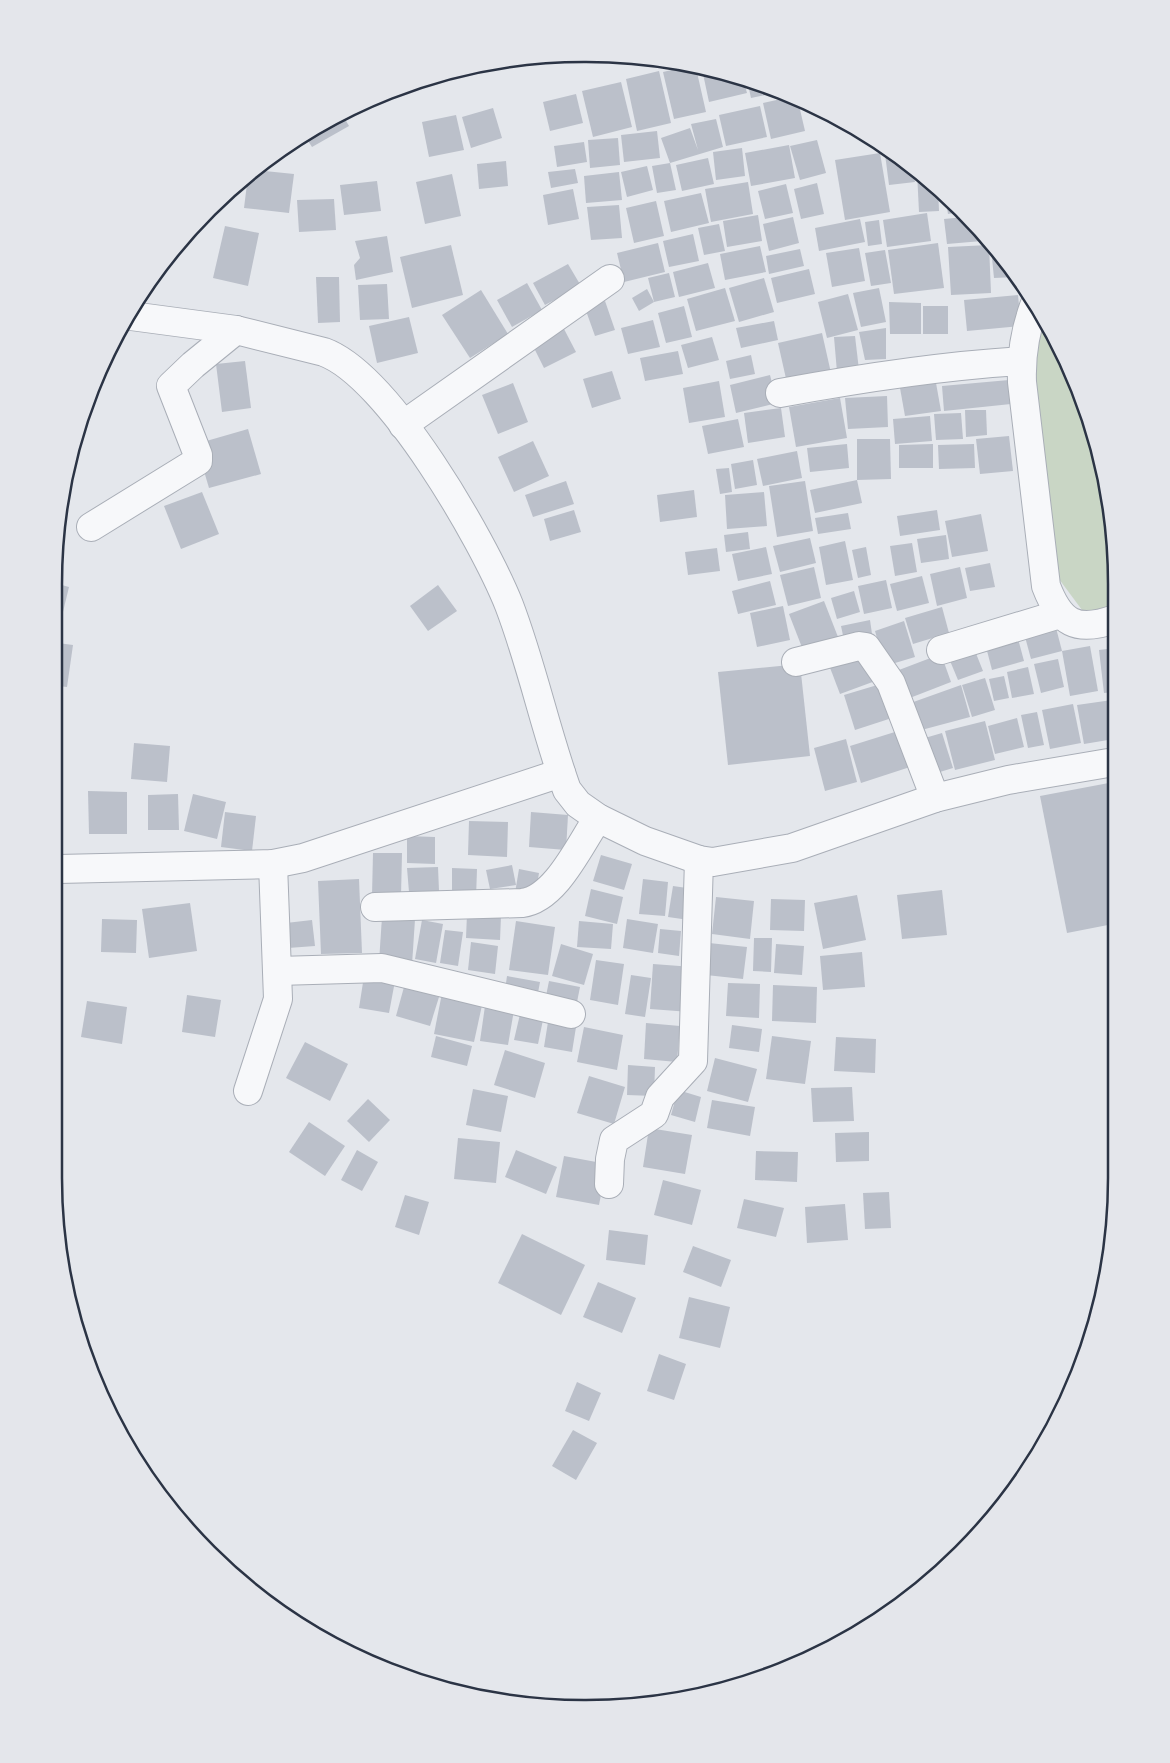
<svg xmlns="http://www.w3.org/2000/svg" width="1170" height="1763" viewBox="0 0 1170 1763" font-family="Lato,sans-serif">
<rect width="100%" height="100%" fill="#e4e7ec"/>
<path fill="#c9d6c5" d="M1033 305 1062 350 1098 448 1115 551V605L1085 614 1059 579 1023 388Z"/>
<g fill="#bbc0ca">
<path d="M689 66 696 68 706 112 674 119 663 72Z"/>
<path d="M702 69 743 79 747 93 709 102Z"/>
<path d="M659 71 671 123 637 131 626 79Z"/>
<path d="M747 80 756 82 779 92 751 98Z"/>
<path d="M621 82 632 127 593 137 582 91Z"/>
<path d="M576 94 583 123 550 131 543 102Z"/>
<path d="M790 97 798 101 805 131 771 139 763 103Z"/>
<path d="M760 106 767 137 726 146 719 115Z"/>
<path d="M493 108 502 138 471 148 462 117Z"/>
<path d="M817 110 833 117 817 116Z"/>
<path d="M342 114 349 126 312 147 305 136Z"/>
<path d="M456 115 464 150 429 157 422 122Z"/>
<path d="M716 119 723 147 670 163 661 138 690 128 698 150 691 124Z"/>
<path d="M854 127 868 137 855 138Z"/>
<path d="M657 131 660 158 624 162 621 135Z"/>
<path d="M618 138 620 165 590 168 588 140Z"/>
<path d="M817 140 826 173 800 180 790 146Z"/>
<path d="M584 142 587 162 557 167 554 146Z"/>
<path d="M789 145 795 178 751 186 745 153Z"/>
<path d="M742 148 745 176 716 180 713 152Z"/>
<path d="M880 153 890 212 845 220 835 160Z"/>
<path d="M885 154H891L913 170 915 182 889 185Z"/>
<path d="M708 158 714 184 682 191 676 165Z"/>
<path d="M506 161 508 186 479 189 477 164Z"/>
<path d="M670 163 676 190 657 193 652 166Z"/>
<path d="M647 166 653 190 627 197 621 172Z"/>
<path d="M575 169 578 183 551 188 548 172Z"/>
<path d="M255 170 294 174 289 213 244 208 248 176Z"/>
<path d="M619 172 622 200 586 203 584 176Z"/>
<path d="M917 172 938 188 939 211 919 212Z"/>
<path d="M452 174 461 216 425 224 416 182Z"/>
<path d="M377 181 381 211 344 215 340 185Z"/>
<path d="M748 182 753 214 711 222 705 189Z"/>
<path d="M817 183 824 214 801 219 794 189Z"/>
<path d="M786 184 793 213 765 219 758 191Z"/>
<path d="M573 189 579 219 548 225 543 195Z"/>
<path d="M701 193 709 223 671 232 664 201Z"/>
<path d="M945 195 955 206 960 212 948 214Z"/>
<path d="M334 199 336 230 299 232 297 200Z"/>
<path d="M656 201 664 236 634 243 626 208Z"/>
<path d="M619 205 622 238 591 240 587 207Z"/>
<path d="M927 213 931 241 887 247 883 220Z"/>
<path d="M758 215 762 241 727 247 723 221Z"/>
<path d="M793 217 799 243 769 251 763 224Z"/>
<path d="M965 217 981 234 982 241 947 244 944 219Z"/>
<path d="M860 219 865 242 819 251 815 228Z"/>
<path d="M879 220 882 244 868 246 865 222Z"/>
<path d="M719 224 725 251 704 255 698 228Z"/>
<path d="M225 226 259 233 248 286 213 278Z"/>
<path d="M693 234 699 261 669 267 663 241Z"/>
<path d="M387 236 393 272 356 280 354 265 360 258 355 241Z"/>
<path d="M658 243 665 272 624 282 617 253Z"/>
<path d="M938 243 944 288 894 294 888 250Z"/>
<path d="M451 245 463 295 412 308 400 257Z"/>
<path d="M989 245 991 293 951 295 948 247Z"/>
<path d="M760 246 766 272 725 280 720 254Z"/>
<path d="M859 248 865 281 832 287 826 253Z"/>
<path d="M991 248H994L1007 262 1016 277 994 278Z"/>
<path d="M800 249 804 266 769 274 766 256Z"/>
<path d="M885 250 891 283 871 286 865 253Z"/>
<path d="M708 263 715 288 679 297 673 272Z"/>
<path d="M568 264 581 286 545 305 533 283Z"/>
<path d="M809 269 815 294 777 303 771 278Z"/>
<path d="M669 273 675 297 654 302 648 278Z"/>
<path d="M316 277H339L340 322 318 323Z"/>
<path d="M764 278 774 312 739 322 729 288Z"/>
<path d="M527 283 542 310 512 327 497 300Z"/>
<path d="M387 284 389 319 360 320 358 285Z"/>
<path d="M725 288 735 321 696 331 687 299Z"/>
<path d="M879 288 886 322 861 327 853 293Z"/>
<path d="M647 289 654 302 639 311 632 298Z"/>
<path d="M481 290 508 334 470 358 442 315Z"/>
<path d="M848 294 858 330 827 338 818 302Z"/>
<path d="M1018 295 1021 326 967 331 964 300Z"/>
<path d="M605 301 615 330 595 336 585 308Z"/>
<path d="M889 302 921 303V334H890Z"/>
<path d="M684 306 692 337 666 343 658 313Z"/>
<rect x="923" y="306" width="25" height="28"/>
<path d="M409 317 418 353 377 363 369 326Z"/>
<path d="M653 320 660 347 628 354 621 328Z"/>
<path d="M774 321 778 340 741 348 736 328Z"/>
<path d="M886 328V359L865 360 859 332Z"/>
<path d="M564 329 576 352 544 368 532 344Z"/>
<path d="M822 333 831 373 787 383 778 343Z"/>
<path d="M855 336 859 370 837 372 834 337Z"/>
<path d="M712 337 719 360 688 368 681 345Z"/>
<path d="M678 351 683 374 645 381 640 358Z"/>
<path d="M751 355 755 374 730 379 726 361Z"/>
<path d="M245 361 251 408 222 412 216 364Z"/>
<path d="M612 371 621 399 592 408 583 379Z"/>
<path d="M770 375 777 403 736 413 730 385Z"/>
<path d="M1009 380 1011 404 944 411 942 386Z"/>
<path d="M719 381 725 417 689 423 683 388Z"/>
<path d="M513 383 528 422 498 434 482 395Z"/>
<path d="M936 383 941 411 905 416 900 388Z"/>
<path d="M887 396 888 427 848 429 845 398Z"/>
<path d="M840 398 847 438 796 447 789 407Z"/>
<path d="M781 408 785 437 748 443 744 413Z"/>
<path d="M965 410H986L987 435 966 437Z"/>
<path d="M961 413 963 439 936 440 934 414Z"/>
<path d="M930 416 932 441 895 444 893 419Z"/>
<path d="M738 419 744 447 708 454 702 426Z"/>
<path d="M248 429 261 474 209 488 196 444Z"/>
<path d="M1009 436 1013 471 980 474 976 439Z"/>
<path d="M857 439H890L891 479 857 480Z"/>
<path d="M533 441 549 476 514 492 498 457Z"/>
<path d="M847 444 849 468 810 472 807 448Z"/>
<path d="M933 444V468H899V445Z"/>
<path d="M974 444 975 468 939 469 938 445Z"/>
<path d="M797 451 802 478 763 486 757 459Z"/>
<path d="M753 460 757 485 735 489 731 464Z"/>
<path d="M729 468 732 492 720 494 716 469Z"/>
<path d="M857 480 862 503 815 513 810 490Z"/>
<path d="M566 481 574 504 533 517 525 495Z"/>
<path d="M805 481 813 531 777 537 769 486Z"/>
<path d="M694 490 697 517 660 522 657 495Z"/>
<path d="M202 492 219 534 181 549 164 506Z"/>
<path d="M764 492 767 526 727 529 725 495Z"/>
<path d="M574 510 581 532 550 541 544 519Z"/>
<path d="M937 510 940 530 900 536 897 516Z"/>
<path d="M848 513 851 529 818 534 815 518Z"/>
<path d="M981 514 988 551 952 557 945 521Z"/>
<path d="M748 532 750 549 726 552 724 535Z"/>
<path d="M946 535 949 559 921 563 917 539Z"/>
<path d="M810 538 816 563 780 572 773 546Z"/>
<path d="M845 541 853 580 826 585 819 547Z"/>
<path d="M912 543 917 572 895 576 890 546Z"/>
<path d="M766 547 772 574 738 581 732 554Z"/>
<path d="M866 547 871 575 858 578 852 550Z"/>
<path d="M717 548 720 571 688 575 685 552Z"/>
<path d="M990 563 995 587 970 591 965 568Z"/>
<path d="M814 567 821 598 788 606 780 575Z"/>
<path d="M960 567 967 598 937 606 930 574Z"/>
<path d="M922 576 929 603 897 611 890 584Z"/>
<path d="M886 580 892 608 864 614 858 586Z"/>
<path d="M770 581 776 605 738 614 732 591Z"/>
<path d="M58 584 69 587 62 616 58 615Z"/>
<path d="M438 585 457 611 428 631 410 606Z"/>
<path d="M854 591 860 612 837 619 831 598Z"/>
<path d="M824 601 838 637 803 650 789 614Z"/>
<path d="M783 606 790 640 757 647 750 613Z"/>
<path d="M942 607 949 633 913 644 905 618Z"/>
<path d="M870 620 872 634 844 640 841 626Z"/>
<path d="M904 621 915 657 885 666 875 631Z"/>
<path d="M1055 624 1062 651 1031 659 1024 633Z"/>
<path d="M1017 635 1024 661 992 670 985 643Z"/>
<path d="M58 643 73 645 67 687 58 686Z"/>
<path d="M973 646 983 671 958 680 948 656Z"/>
<path d="M1090 646 1098 691 1070 696 1062 651Z"/>
<path d="M1115 648 1114 692 1104 693 1099 650Z"/>
<path d="M867 652 878 680 840 694 829 665Z"/>
<path d="M941 654 951 682 902 701 891 673Z"/>
<path d="M1058 659 1064 687 1041 693 1034 664Z"/>
<path d="M800 664 810 756 728 765 718 672Z"/>
<path d="M1028 667 1034 694 1012 698 1007 672Z"/>
<path d="M1004 676 1009 698 994 701 989 679Z"/>
<path d="M985 678 995 710 972 717 962 685Z"/>
<path d="M884 683 895 717 855 730 844 695Z"/>
<path d="M961 685 970 717 914 732 905 705Z"/>
<path d="M1112 700 1114 739 1084 744 1077 705Z"/>
<path d="M1073 704 1081 743 1050 749 1042 710Z"/>
<path d="M1037 712 1044 745 1028 748 1021 715Z"/>
<path d="M1017 718 1024 747 995 754 988 726Z"/>
<path d="M985 721 995 760 955 770 945 731Z"/>
<path d="M898 731 910 767 861 783 850 746Z"/>
<path d="M942 733 953 768 930 775 918 740Z"/>
<path d="M846 739 857 782 825 791 814 748Z"/>
<path d="M134 743 170 746 167 782 131 779Z"/>
<path d="M1114 782 1113 924 1067 933 1040 796Z"/>
<path d="M88 791 127 792V834H89Z"/>
<path d="M178 794 179 830H148V795Z"/>
<path d="M193 794 226 802 217 839 184 831Z"/>
<path d="M225 812 256 816 252 851 221 847Z"/>
<path d="M531 812 568 815 566 850 529 847Z"/>
<path d="M469 821 508 822 507 857 468 855Z"/>
<path d="M407 836 435 837V864L407 863Z"/>
<path d="M373 853H402L401 896H372Z"/>
<path d="M601 855 632 864 624 890 593 881Z"/>
<path d="M512 865 516 885 490 889 486 870Z"/>
<path d="M438 867 439 891 409 892 407 868Z"/>
<path d="M452 868 477 869 476 898 452 897Z"/>
<path d="M519 869 539 873 535 897 515 893Z"/>
<path d="M359 879 362 953 321 954 318 881Z"/>
<path d="M643 879 668 882 665 916 639 914Z"/>
<path d="M673 886 694 889 689 920 668 917Z"/>
<path d="M591 889 623 897 617 924 585 916Z"/>
<path d="M942 890 947 935 902 939 897 895Z"/>
<path d="M857 895 866 940 823 949 814 903Z"/>
<path d="M716 897 754 901 750 939 712 934Z"/>
<path d="M771 899 805 900 804 931 770 930Z"/>
<path d="M190 903 197 951 149 958 142 909Z"/>
<path d="M467 914 501 916 500 940 466 938Z"/>
<path d="M382 917 415 919 412 965 379 962Z"/>
<path d="M102 919 137 920 136 953 101 952Z"/>
<path d="M627 919 658 924 653 953 623 948Z"/>
<path d="M312 920 315 946 288 948 286 923Z"/>
<path d="M422 920 443 924 436 963 415 959Z"/>
<path d="M516 921 555 927 548 975 509 970Z"/>
<path d="M579 921 613 924 611 949 577 947Z"/>
<path d="M660 929 681 931 679 956 658 953Z"/>
<path d="M445 930 463 932 458 966 440 963Z"/>
<path d="M754 938H772L771 972 753 971Z"/>
<path d="M471 942 498 946 495 974 468 970Z"/>
<path d="M709 943 747 947 743 979 706 975Z"/>
<path d="M561 944 593 954 584 985 552 976Z"/>
<path d="M776 944 804 946 802 975 774 973Z"/>
<path d="M862 952 865 987 823 990 820 956Z"/>
<path d="M596 960 624 964 618 1005 590 1000Z"/>
<path d="M653 964 693 967 690 1012 650 1009Z"/>
<path d="M631 975 651 978 645 1017 625 1014Z"/>
<path d="M364 976 395 981 389 1013 359 1008Z"/>
<path d="M507 976 540 982 536 1003 504 997Z"/>
<path d="M549 981 580 987 576 1007 545 1001Z"/>
<path d="M728 983 760 984 759 1018 726 1016Z"/>
<path d="M773 985 817 987 816 1023 772 1021Z"/>
<path d="M404 987 439 997 430 1026 396 1016Z"/>
<path d="M443 988 484 996 474 1042 434 1034Z"/>
<path d="M187 995 221 1000 215 1037 182 1032Z"/>
<path d="M87 1001 127 1007 122 1044 81 1037Z"/>
<path d="M485 1006 514 1010 508 1045 480 1041Z"/>
<path d="M521 1010 544 1015 538 1044 514 1040Z"/>
<path d="M548 1022 576 1027 572 1052 544 1047Z"/>
<path d="M646 1023 680 1026 677 1062 644 1059Z"/>
<path d="M732 1025 762 1029 759 1052 729 1048Z"/>
<path d="M584 1027 623 1035 617 1070 577 1062Z"/>
<path d="M436 1036 472 1046 467 1066 431 1057Z"/>
<path d="M772 1036 811 1041 805 1084 766 1079Z"/>
<path d="M836 1037 876 1039 875 1073 834 1071Z"/>
<path d="M305 1042 348 1064 330 1101 286 1078Z"/>
<path d="M505 1050 545 1063 535 1098 494 1085Z"/>
<path d="M715 1058 757 1069 748 1102 707 1091Z"/>
<path d="M628 1065 655 1067 654 1096 627 1095Z"/>
<path d="M589 1076 625 1087 614 1124 577 1113Z"/>
<path d="M852 1087 854 1121 813 1122 811 1088Z"/>
<path d="M473 1089 508 1096 501 1132 466 1125Z"/>
<path d="M678 1090 701 1097 695 1122 671 1115Z"/>
<path d="M368 1099 390 1120 369 1142 347 1121Z"/>
<path d="M712 1100 755 1107 750 1136 707 1128Z"/>
<path d="M309 1122 345 1146 325 1176 289 1152Z"/>
<path d="M649 1128 692 1135 685 1174 643 1167Z"/>
<path d="M869 1132V1161L836 1162 835 1133Z"/>
<path d="M458 1138 500 1142 496 1183 454 1179Z"/>
<path d="M357 1150 378 1162 362 1191 341 1180Z"/>
<path d="M516 1150 557 1167 546 1194 505 1177Z"/>
<path d="M756 1151 798 1152 797 1182 755 1180Z"/>
<path d="M564 1156 607 1164 599 1205 556 1197Z"/>
<path d="M663 1180 701 1190 692 1225 654 1215Z"/>
<path d="M889 1192 891 1228 865 1229 863 1193Z"/>
<path d="M405 1195 429 1202 419 1235 395 1227Z"/>
<path d="M744 1199 784 1208 776 1237 737 1228Z"/>
<path d="M845 1204 848 1240 807 1243 805 1207Z"/>
<path d="M609 1230 648 1235 645 1265 606 1260Z"/>
<path d="M522 1234 585 1265 561 1315 498 1283Z"/>
<path d="M693 1246 731 1260 721 1287 683 1272Z"/>
<path d="M598 1282 636 1298 622 1333 583 1317Z"/>
<path d="M689 1297 730 1307 720 1348 679 1338Z"/>
<path d="M659 1354 686 1364 674 1400 647 1391Z"/>
<path d="M577 1382 601 1393 589 1421 565 1411Z"/>
<path d="M573 1430 597 1443 576 1480 552 1466Z"/>
</g>
<g fill="none" stroke-linecap="round" stroke-linejoin="round">
<defs>
<g id="minor">
<path d="M1034 306C1025 331 1021 356 1022 382L1046 586C1060 623 1076 633 1115 619"/>
<path d="M131 316 236 330 324 352C389 376 483 540 509 605 532 665 545 729 567 790L578 804 598 818 645 841 699 860 713 862 792 848 935 798 1008 780 1114 762"/>
<path d="M780 393C861 378 938 366 1021 361"/>
<path d="M403 425 610 279"/>
<path d="M91 527 198 461V455L171 386 193 365 236 330"/>
<path d="M941 650 1060 614"/>
<path d="M796 662 859 646 866 647 891 683 935 798"/>
<path d="M58 869 273 864 303 858 561 773"/>
<path d="M375 907 522 903C556 899 580 844 598 818"/>
<path d="M278 971 382 968 571 1014"/>
<path d="M248 1091 278 999 273 864"/>
<path d="M609 1184 610 1159 614 1140 654 1114 660 1097 693 1061 699 860"/>
</g>
</defs>
<use href="#minor" stroke="#a9aeb7" stroke-width="30"/>
<use href="#minor" stroke="#f7f8fa" stroke-width="28"/>
</g>
<path d="M0 0H1170V1763H0ZM584 62H586A522 522 0 0 1 1108 584V1178A522 522 0 0 1 586 1700H584A522 522 0 0 1 62 1178V584A522 522 0 0 1 584 62Z" fill="#e4e6eb" fill-rule="evenodd"/>
<path fill="none" stroke="#2b3445" stroke-width="2.5" d="M584 62H586A522 522 0 0 1 1108 584V1178A522 522 0 0 1 586 1700H584A522 522 0 0 1 62 1178V584A522 522 0 0 1 584 62Z"/>
</svg>
